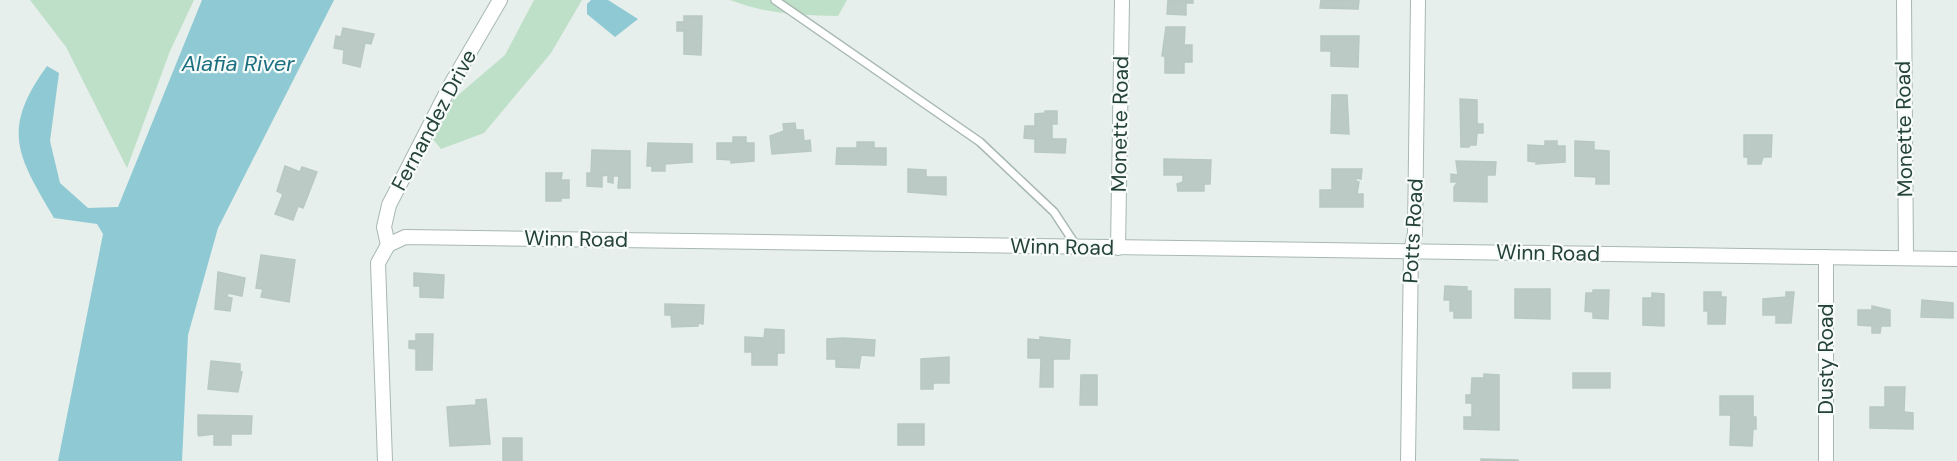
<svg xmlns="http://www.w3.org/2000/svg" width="1957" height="461" viewBox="0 0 1957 461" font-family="'DM Sans',sans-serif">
<rect width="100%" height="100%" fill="#e6efeb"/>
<g fill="#bfe0c8">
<path d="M30 0H194L170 51 127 168 66 47Z"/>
<path d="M534 0H582L551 53 484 133 441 149 432 138 450 102 505 55Z"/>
<path d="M730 0H847L838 16C799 15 766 14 730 0Z"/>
</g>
<g fill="#8ec9d4">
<path d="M202 0H334L218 228 188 335 182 461H58L103 234 97 224 54 218C18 156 0 131 47 66L59 73 50 141 60 183 88 208 118 207Z"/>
<path d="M591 0H608L638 19 615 37 587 14V4Z"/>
</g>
<g fill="#bbcac4" stroke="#b8c9c2" stroke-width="1.5">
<path d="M1168 0H1193V3H1186V15L1167 14Z"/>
<path d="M1321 0H1359L1358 9 1320 8Z"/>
<path d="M684 16H702L701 55 684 54V31H677V22H684Z"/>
<path d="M1166 27H1185L1184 45H1192V62H1184V73H1165V56H1162Z"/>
<path d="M343 28 374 34 371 44 365 43 360 67 343 63 344 50 334 48 336 36 341 37Z"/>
<path d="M1321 36H1359L1358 67 1331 66V51H1321Z"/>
<path d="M1332 95H1347L1349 134 1331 133Z"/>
<path d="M1460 99 1477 100V124H1483V133H1477L1476 145H1470L1469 147H1461Z"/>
<path d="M1045 111H1057V124H1052V139H1066L1065 153 1035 152V139L1024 138 1025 126H1035V114L1045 113Z"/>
<path d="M795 123 796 130H803L804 141 810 140 811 151 772 154 770 136 784 131 783 124Z"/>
<path d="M1744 135H1772L1771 157H1763L1761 164H1748V157H1744Z"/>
<path d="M733 137H746V143H754V161L731 163V160L717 159V143H733Z"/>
<path d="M1545 141H1557V146H1565V162L1536 164 1537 162 1528 161V145L1545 146Z"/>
<path d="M1575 141 1594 142V150L1609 151V184H1596V177L1575 176Z"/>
<path d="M857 142H874V148H886V165L836 164 837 148H857Z"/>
<path d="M648 143 692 144V162L665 164V171H652V166H647Z"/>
<path d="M592 150 630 151V188H618L619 176H613V183L608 182V175L602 176V187L587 186V173H591Z"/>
<path d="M1164 159 1211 160 1210 184H1204V191H1178L1177 184 1183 182V175H1164Z"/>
<path d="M1456 161 1496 162 1495 175H1487V202L1454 201V187L1458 182H1451V174L1458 175Z"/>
<path d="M285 166 300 172 302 167 317 172 303 208 298 206 293 220 275 214 283 194 277 191Z"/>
<path d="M908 169 926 170V177H946V195L908 192Z"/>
<path d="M1332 169H1362L1361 179 1356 178V181L1359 182 1357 194H1363V207H1320V190H1332Z"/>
<path d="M546 173H562L561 180H569V198H561V201H546Z"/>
<path d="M261 255 295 260 289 302 261 297 263 289 256 288Z"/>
<path d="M218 272 245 278 242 296 228 293 227 297 232 298 230 311 215 309Z"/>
<path d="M414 273 444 275 443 298 420 297V286H414Z"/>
<path d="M1445 286 1467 287V291H1471V318H1454V311H1450V300H1444Z"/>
<path d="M1515 289H1550V319L1515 318Z"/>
<path d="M1593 290H1609L1608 319 1593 318V312L1585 311 1586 293H1593Z"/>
<path d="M1704 292H1721V297H1726L1725 324H1708V311H1704Z"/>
<path d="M1786 292H1794L1791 323H1776V315H1763V299L1786 297Z"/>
<path d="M1652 293 1664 294V326L1643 325V298H1652Z"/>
<path d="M1922 300 1953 303V318L1921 317Z"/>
<path d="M665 304 704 305 703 324 698 323V326L672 327 671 315H665Z"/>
<path d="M1872 306 1890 310V326H1881L1880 333H1872V326L1858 325V310H1872Z"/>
<path d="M765 329 784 330V353H777V365H752V352H745V337L764 338Z"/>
<path d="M416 334H433L432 370H416V349L409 348V341H416Z"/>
<path d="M1040 337 1070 340 1069 359H1053V387H1040L1041 358H1028V339L1040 340Z"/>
<path d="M843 338 875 340 874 356 861 355 859 368 836 367V359H827V339Z"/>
<path d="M949 357V383H933V389H921V359Z"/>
<path d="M211 361 240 364V372H242L238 392 208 389Z"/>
<rect x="1573" y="373" width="37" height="15"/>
<path d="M1484 374 1499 375V430L1464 429V417H1472V403H1466V395H1471L1472 378H1484Z"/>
<path d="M1081 375H1097V405H1080Z"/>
<path d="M1885 387H1905L1904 412 1913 413V429L1870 428V407H1885Z"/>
<path d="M1720 396H1753V417H1756V429H1753L1752 446 1730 445 1731 415H1720Z"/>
<path d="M486 399 490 444 450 446 447 407 476 405V400Z"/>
<path d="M198 415 252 416 251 434H231V445H214V434L199 436 198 434Z"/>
<rect x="898" y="424" width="26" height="21"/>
<rect x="503" y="438" width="19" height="23"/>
<path d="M1481 459 1518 460V461H1481Z"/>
</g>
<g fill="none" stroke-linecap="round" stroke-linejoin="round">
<defs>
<path id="service" d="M775 0 980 142 1054 212 1077 247"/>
<g id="minor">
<path d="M1904 0 1906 258"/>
<path d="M388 245 384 227 389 205 451 84 500 0"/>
<path d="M1118 248 1122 0"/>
<path d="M1826 257V461"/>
<path d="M385 461 378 263 388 245 405 237 1957 259"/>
<path d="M1408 461 1411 251 1415 233 1418 0"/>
</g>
</defs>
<use href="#service" stroke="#a8b8b2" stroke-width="10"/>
<use href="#minor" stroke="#a8b8b2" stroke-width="16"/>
<use href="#service" stroke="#fff" stroke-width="7"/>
<use href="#minor" stroke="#fff" stroke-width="14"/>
</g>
<g text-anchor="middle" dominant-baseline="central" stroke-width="4.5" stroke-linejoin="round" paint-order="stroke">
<g font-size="21" fill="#24423a" stroke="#f7fbf9">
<text transform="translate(434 120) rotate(-62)">Fernandez Drive</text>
<text transform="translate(1120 124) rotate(-89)">Monette Road</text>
<text transform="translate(1904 129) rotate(-91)">Monette Road</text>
<text transform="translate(1413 231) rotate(-87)">Potts Road</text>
<text transform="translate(576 239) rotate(1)">Winn Road</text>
<text transform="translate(1062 247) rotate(1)">Winn Road</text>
<text transform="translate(1548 253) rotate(1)">Winn Road</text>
<text transform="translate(1826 359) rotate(-90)">Dusty Road</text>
</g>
<g font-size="22" font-style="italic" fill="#1c6f80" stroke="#f7fbf9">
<text x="238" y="63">Alafia River</text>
</g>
</g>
</svg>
